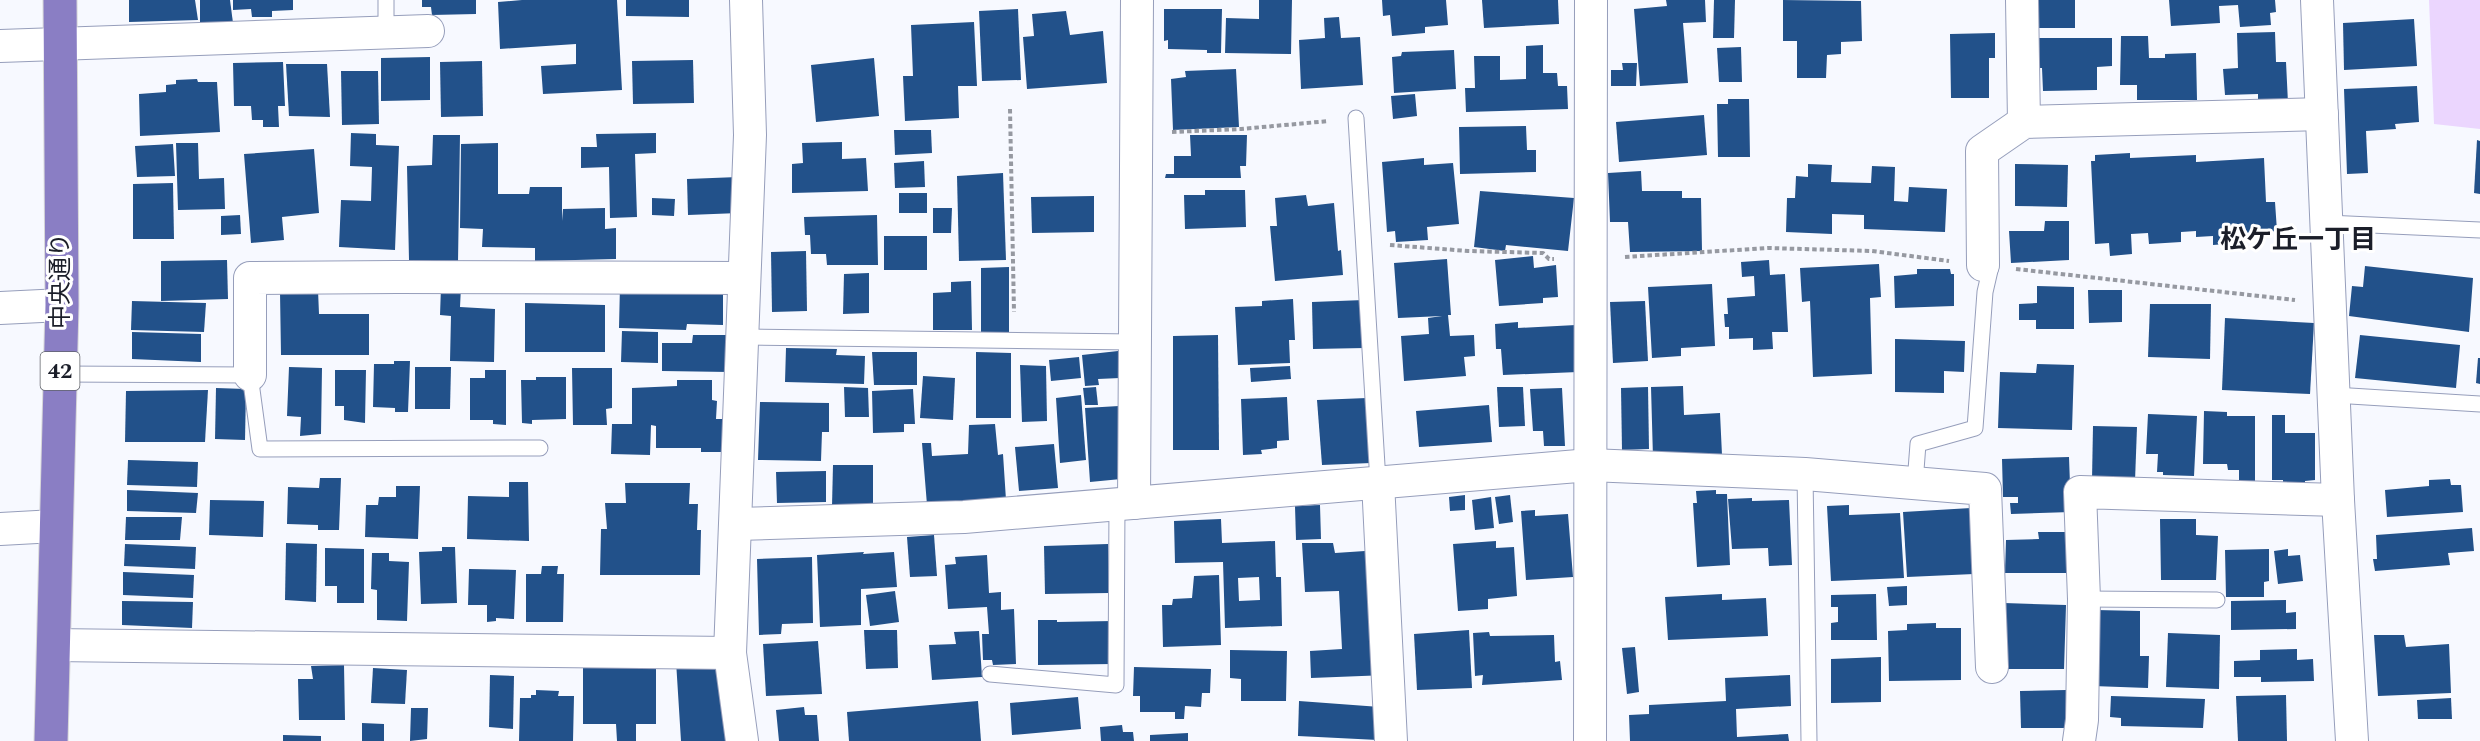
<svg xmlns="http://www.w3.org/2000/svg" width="2480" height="741" viewBox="0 0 2480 741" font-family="Spectral,'Noto Sans JP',serif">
<rect width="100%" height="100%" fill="#f7f9ff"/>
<path fill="#ebd6fe" d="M2429 0H2480V129L2434 124Z"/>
<g fill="#22518a" fill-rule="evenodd">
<path d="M129 0H195L198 20 129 22Z"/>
<path d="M200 0H230L233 23H200Z"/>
<path d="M233 0H293V10L272 11V17H252L251 9 233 10Z"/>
<path d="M422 0H476V14L432 15 431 7H422Z"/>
<path d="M522 0H617L622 90 543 94 541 66 576 64V44L500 49 498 2Z"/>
<path d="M626 0H689V17L626 16Z"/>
<path d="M1259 0H1292L1291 54 1225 53 1226 18 1259 19Z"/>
<path d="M1382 0H1446L1448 25 1425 27V33L1392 36 1390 15 1383 16Z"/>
<path d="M1482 0H1558L1559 24 1484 28Z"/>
<path d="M1666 0H1705L1706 22 1683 23 1688 83 1640 86 1634 9 1667 6Z"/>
<path d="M1714 0H1735L1734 38H1713Z"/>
<path d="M1783 0 1861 1 1862 41 1841 42V54L1827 55 1826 78H1797V41H1783Z"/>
<path d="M2037 0H2075V28H2038Z"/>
<path d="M2169 0H2275L2276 12 2270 13 2271 25 2240 27 2238 5 2219 6 2220 23 2171 26Z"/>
<path d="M1018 9 1021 80 982 81 979 11Z"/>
<path d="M1164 9H1222L1221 53H1207V50L1168 49V40L1164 41Z"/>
<path d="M1066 11 1070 35 1103 31 1107 83 1027 89 1023 37 1034 36 1032 14Z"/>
<path d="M1339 17 1341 38 1360 37 1363 85 1301 89 1299 40 1325 38 1324 18Z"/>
<path d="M2414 19 2417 66 2344 70 2343 23Z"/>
<path d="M974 22 977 86H958L959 118 905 121 903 76H913L911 25Z"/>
<path d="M2275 32 2276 62H2286L2288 103 2258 104V94L2225 95 2223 69 2238 68 2237 33Z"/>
<path d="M1995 33V58H1989V98H1951L1950 34Z"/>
<path d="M2121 36H2148L2149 58H2165V54L2196 53 2197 100H2137V85H2120Z"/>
<path d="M2037 38H2112V66L2097 67V90L2043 91 2042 68H2037Z"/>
<path d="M1543 45V73H1557L1558 86H1567L1568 109 1466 112 1465 88H1475L1474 56H1500V80L1526 79V46Z"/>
<path d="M1741 47 1742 82H1719L1717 48Z"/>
<path d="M1454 50 1456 89 1394 93 1392 57 1401 56 1402 52Z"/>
<path d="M430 57V100L381 101V58Z"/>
<path d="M874 58 879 116 816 122 811 65Z"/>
<path d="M693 60 694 103 633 104 632 61Z"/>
<path d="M482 61 483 116 441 117 440 62Z"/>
<path d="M283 62 285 106H278L279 127H263V120H252L251 106H234L233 63Z"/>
<path d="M1622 63H1637L1636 86H1611V70H1623Z"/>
<path d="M286 64H327L330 117 289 116Z"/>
<path d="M1236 69 1239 127 1173 130 1171 79 1186 77 1185 71Z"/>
<path d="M341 71H378L379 124 342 125Z"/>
<path d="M197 79 198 82H217L220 132 140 136 139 94 166 92V85L176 84V80Z"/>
<path d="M2417 86 2419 122 2395 124 2396 129 2366 131 2368 173 2347 174 2344 89Z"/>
<path d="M1415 94 1417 116 1393 119 1391 96Z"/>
<path d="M1728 99H1749L1750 157H1718L1717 104H1728Z"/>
<path d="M1704 115 1707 155 1619 162 1616 122Z"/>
<path d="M1526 126 1527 150H1536V172L1460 174 1459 127Z"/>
<path d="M894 130H931L932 153 895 155Z"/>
<path d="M351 133 376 134V145L399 146 395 250 339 247 341 200 371 201 372 167 350 166Z"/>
<path d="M656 133V153L635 154 637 217 610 218 609 167 581 168V147H597L596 134Z"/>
<path d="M433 135H460L458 262 409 260 407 166 432 165Z"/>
<path d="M1190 135H1247L1246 166H1240L1241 178H1165L1166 174H1174V156H1191Z"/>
<path d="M2477 140 2480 141V194L2474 193Z"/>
<path d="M842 142V159L866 158 868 191 792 193V164L803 163 802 143Z"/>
<path d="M176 143H198L199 179 224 178 225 209 178 210Z"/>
<path d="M498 143V194H529L530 187H562V221L563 209 605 208V229L616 228V259L535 261V248L482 247 483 229 460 228 461 144Z"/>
<path d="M173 144 175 176 137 177 135 146Z"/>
<path d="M314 149 319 213 282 217 284 240 251 243 244 154Z"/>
<path d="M2130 153V158L2196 155V162L2264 158 2266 202H2275L2277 231 2239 234V243L2213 245V236L2196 237V231L2181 232V242L2149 244 2148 233 2131 234 2132 254 2110 256 2109 243 2095 244 2091 161H2095V155Z"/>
<path d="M1424 158V165L1453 163 1459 224 1427 227 1428 240 1396 242 1395 231 1387 232 1382 162Z"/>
<path d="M924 161 925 187 895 188 894 163Z"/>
<path d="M1808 164 1832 165 1831 182 1871 183 1872 166 1895 167 1894 201 1908 202 1909 187 1947 189 1945 232 1864 229V215L1832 214V234L1786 232 1787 198H1795L1796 176 1808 177Z"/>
<path d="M2015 164 2068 165 2067 207 2015 206Z"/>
<path d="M1641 171 1642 191H1682V198H1701L1702 251 1630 252 1628 222H1610L1608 173Z"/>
<path d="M1003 173 1006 260 959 261 957 176Z"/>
<path d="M738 177 739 213 688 215 687 179Z"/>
<path d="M173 183 174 239H133V184Z"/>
<path d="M1205 190H1245L1246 227 1185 229 1184 195H1205Z"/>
<path d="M1480 191 1574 198 1568 251 1506 245 1505 251 1474 247Z"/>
<rect x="899" y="193" width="28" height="20"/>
<path d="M1306 195 1308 206 1334 203 1338 251 1341 250 1343 275 1275 281 1270 226H1277L1275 198Z"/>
<path d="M1094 196V232L1032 233 1031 197Z"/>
<path d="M652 198 675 199 674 216 652 215Z"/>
<path d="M933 208H952L951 233H933Z"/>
<path d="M240 215 241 234 221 235V216Z"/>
<path d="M877 215 878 265H827L826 254H811L810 235H805L804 217Z"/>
<path d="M2045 221H2069V260L2011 263 2009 231H2044Z"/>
<rect x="884" y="236" width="43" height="34"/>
<path d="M806 251 807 311 772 312 771 252Z"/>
<path d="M1533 256 1534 268 1556 265 1558 297 1543 298V303L1499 306 1495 260Z"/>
<path d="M1447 259 1451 315H1448L1450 336 1474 335 1475 356 1464 357 1466 376 1404 381 1401 336 1429 334 1428 318 1442 316 1398 318 1394 263Z"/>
<path d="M227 260 228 299 161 301V261Z"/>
<path d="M1769 260 1770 275 1785 274 1788 332H1772L1773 349 1753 350V338L1729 339V327H1725L1724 314H1728L1727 298 1755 296 1754 276 1742 277 1741 262Z"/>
<path d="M1879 264 1881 297 1870 298 1872 374 1813 377 1810 301 1802 302 1800 268Z"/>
<path d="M2365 266 2473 278 2469 332 2349 316 2352 286 2363 287Z"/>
<path d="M1009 267V334H981V268Z"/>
<path d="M1917 269H1950L1951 274H1954V306L1895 308 1894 276 1917 274Z"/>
<path d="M869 273V313L843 314 844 274Z"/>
<path d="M971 281 972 330H933V293L951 292V282Z"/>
<path d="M1712 284 1715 346 1681 348V356L1652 358 1648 287Z"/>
<path d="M620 285 723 287V325L687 324 686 330 619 328Z"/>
<path d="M2037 286 2074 287V329H2036V320H2019V304L2037 303Z"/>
<path d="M441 287H461L460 307 495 309 494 362 450 361 451 316 440 315Z"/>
<path d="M318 290 319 314H369V355H281L280 292Z"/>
<path d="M2088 290H2122V322L2089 323Z"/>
<path d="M1293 299 1295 340H1289L1290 363 1238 365 1235 307 1262 306V301Z"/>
<path d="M1364 300 1365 348 1313 349 1312 302Z"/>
<path d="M132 301 206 303 204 332 131 330Z"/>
<path d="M1645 301 1648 361 1613 363 1610 302Z"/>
<path d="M525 303 605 305V352H525Z"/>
<path d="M2150 304H2211L2210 359 2148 357Z"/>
<path d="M2225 318 2314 323 2310 394 2222 390Z"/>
<path d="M1518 322V328L1576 325 1578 372 1503 375 1501 349H1496L1495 324Z"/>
<path d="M622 331 658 332V363L621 362Z"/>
<path d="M132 332 201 334V362L132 359Z"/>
<path d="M693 335H729V372L662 371V343H692Z"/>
<path d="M1218 335 1219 450H1173V336Z"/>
<path d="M2360 335 2460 345 2456 388 2355 378Z"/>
<path d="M1895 339 1965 341 1964 372 1944 371V393L1895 392Z"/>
<path d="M786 348 837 349 836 355 865 356 864 384 785 382Z"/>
<path d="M1118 351 1120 378 1098 379 1099 385 1085 386 1082 355Z"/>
<path d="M872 352H917V385H874Z"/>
<path d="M976 352 1011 353V418H976Z"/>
<path d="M1079 357 1081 378 1051 381 1049 360Z"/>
<path d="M2478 358H2480V384L2476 383Z"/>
<path d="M394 361H410L408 412H395V408L373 407 374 364H394Z"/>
<path d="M2037 364 2074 365 2072 430 1998 428 2000 372 2036 373Z"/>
<path d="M1020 365 1046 366 1047 421 1022 422Z"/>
<path d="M1290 366 1291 379 1251 382 1250 368Z"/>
<path d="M289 367 322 368 321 434 300 436 301 417 287 416Z"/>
<path d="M415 367H451L450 409H415Z"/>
<path d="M572 368H612V408L606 409 607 425H573Z"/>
<path d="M335 370H366L365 423 344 420V406H335Z"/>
<path d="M485 370H506V425L493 424V420H470V378H485Z"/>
<path d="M923 376 955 378 953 420 920 418Z"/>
<path d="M536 377H566V419L532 420V424L522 423 521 380H536Z"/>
<path d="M677 380H712V400L717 401 716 419H724L723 452H701V448H656V426L651 425 650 455 611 454 612 424H632V388L677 386Z"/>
<path d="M1683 386 1684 415 1720 413 1722 455 1653 458 1651 387Z"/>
<path d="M844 387 868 388 869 417H845Z"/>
<path d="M1096 387 1098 405H1085L1083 388Z"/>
<path d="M1497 387H1523L1525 426 1499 427Z"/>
<path d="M1648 387 1649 449 1622 450 1621 388Z"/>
<path d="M216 388 246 389 245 440 215 439Z"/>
<path d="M1562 388 1565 446H1544L1543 431H1533L1530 389Z"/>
<path d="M913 389 915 424H904V432L873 433 872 391Z"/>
<path d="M208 390 205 442H125L126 391Z"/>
<path d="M1081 395 1086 460 1060 463 1056 398Z"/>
<path d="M1287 397 1289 440 1277 441V448L1261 450 1262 454 1243 455 1241 399Z"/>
<path d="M1367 398 1371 463 1322 465 1317 400Z"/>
<path d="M760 402 829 403V432H822L821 461 758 460Z"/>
<path d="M1489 405 1492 442 1419 447 1416 411Z"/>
<path d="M1119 406 1122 440H1118L1121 479 1090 482 1085 408Z"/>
<path d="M2204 411 2227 412V416H2255V482H2239V470H2228L2227 464H2203Z"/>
<path d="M2148 414 2197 416 2194 476 2163 475V472H2157L2158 454H2146Z"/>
<path d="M2272 415H2285V433H2315V480L2305 481V485L2283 484V480H2272Z"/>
<path d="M995 424 998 455 1003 454 1006 500 927 505 922 443H931L932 456 968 454 969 425Z"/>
<path d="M2093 426 2137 427 2135 481 2092 480Z"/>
<path d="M1054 444 1058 488 1019 491 1015 447Z"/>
<path d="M2069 457 2071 512 2011 514 2010 503H2018V497H2003L2002 459Z"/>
<path d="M128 460 198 462 197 487 127 485Z"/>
<path d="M833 465H873V506H832Z"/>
<path d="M826 471V502L777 503 776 472Z"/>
<path d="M320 478H341L339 530H318V525L287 524 288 487 319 488Z"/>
<path d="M2450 479 2451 485H2461L2463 512 2387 517 2385 490 2429 486V480Z"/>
<path d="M509 482H528L529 541 467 539 468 496 509 497Z"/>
<path d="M625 483H690L689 504H698L697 530H701L700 575H600L601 529H607L605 503H626Z"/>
<path d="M396 486H420L418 539 365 537 366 505H378L379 497H396Z"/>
<path d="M127 490 198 493 196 513 127 511Z"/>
<path d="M1716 490V494H1727L1730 565 1697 567 1693 503H1697L1696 491Z"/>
<path d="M1465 495V510L1450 511 1449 497Z"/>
<path d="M1510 495 1513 522 1499 524 1495 497Z"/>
<path d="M1491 497 1494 528 1475 530 1472 500Z"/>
<path d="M1752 498V501L1789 500 1792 565 1769 566 1768 548 1732 549 1728 499Z"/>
<path d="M210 500 264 501 263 537 209 535Z"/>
<path d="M1320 505 1321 539 1296 540 1295 506Z"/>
<path d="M1849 505V515L1900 513 1904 578 1831 581 1827 506Z"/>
<path d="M1971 508 1974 574 1907 577 1903 512Z"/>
<path d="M1535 510V516L1568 514 1573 577 1526 580 1521 511Z"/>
<path d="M126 517H182L180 540H125Z"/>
<path d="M1221 519 1222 543 1275 541 1276 577H1281L1282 626 1225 628 1223 562 1175 563 1174 521ZM1259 577 1260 600 1239 601 1238 578Z"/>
<path d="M2160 519H2196V535L2218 536 2216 580H2161Z"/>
<path d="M2472 528 2474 551 2448 553 2450 565 2375 571 2373 559H2377L2376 535Z"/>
<path d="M2038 532H2066V573H2005L2006 540 2039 539Z"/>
<path d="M934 535 937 576 910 577 907 537Z"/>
<path d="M1496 541V548L1514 547 1517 596 1488 599V609L1458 611 1453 544Z"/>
<path d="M286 543 317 544 316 602 285 600Z"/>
<path d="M1302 543H1333L1335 553 1380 550 1387 675 1311 678 1310 651 1342 649 1339 591 1305 592Z"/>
<path d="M125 544 196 547 195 569 124 566Z"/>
<path d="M1108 544 1109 593 1045 594 1044 546Z"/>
<path d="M442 547H455L457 603 421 604 419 552 442 551Z"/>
<path d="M325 548 364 549V603H337V586H325Z"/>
<path d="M2269 549V581L2264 582V597H2226L2225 550Z"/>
<path d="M2288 549V556L2300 555 2303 581 2278 584 2274 551Z"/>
<path d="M864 552 863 554 894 552 897 587 861 589V625L820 627 817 555Z"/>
<path d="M372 553H389V561L409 562 407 621 377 620V590L371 589Z"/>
<path d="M987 555 989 593 1001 592V610L1014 609 1016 664 993 665 992 660H983L982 634H989L987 607 948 609 945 565 956 564 955 557Z"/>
<path d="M812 557 813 623 782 624 781 634 759 635 757 559Z"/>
<path d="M542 566H558L557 574H564L563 622H526V574H541Z"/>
<path d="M469 569 516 570 514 619 496 618V621L487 622V605H468Z"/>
<path d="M123 572 194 575 193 598 123 595Z"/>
<path d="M1219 575 1221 645 1163 647 1162 605H1172L1173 599 1192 598 1194 576Z"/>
<path d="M1907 586V605L1889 606 1887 587Z"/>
<path d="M895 591 899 622 870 626 866 595Z"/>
<path d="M1722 594V600L1766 598 1768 636 1668 640 1665 597Z"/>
<path d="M1876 594 1877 640H1831V623L1838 622V607H1831V595Z"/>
<path d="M2286 600V613L2296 612V629L2231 630V601Z"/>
<path d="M122 601 193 602 192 628 122 625Z"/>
<path d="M2004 603 2066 605 2064 669H2002Z"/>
<path d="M2096 610 2140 611V656H2149L2148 688 2093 686Z"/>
<path d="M1038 620H1057V622L1113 621V664L1038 665Z"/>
<path d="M1936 623V628H1961V680L1889 681 1888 631 1907 630V624Z"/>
<path d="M864 630H897L898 668 866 669Z"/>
<path d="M1469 630 1472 688 1417 690 1414 634Z"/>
<path d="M979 631 982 677 932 680 929 645 956 644 954 632Z"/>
<path d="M1489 632 1490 636 1554 635 1555 662 1560 661 1562 680 1482 685 1483 675 1475 676 1473 633Z"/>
<path d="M2168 633 2220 635 2219 689 2166 687Z"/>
<path d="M2374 635H2404L2406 647 2449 644 2451 693 2378 696Z"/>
<path d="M818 641 822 694 766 696 763 644Z"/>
<path d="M1635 647 1639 692 1627 694 1622 648Z"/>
<path d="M2297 649V660L2313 659 2314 681 2261 682V677H2234V661L2260 660V650Z"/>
<path d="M1230 650 1287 651 1286 701H1241V679L1230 678Z"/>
<path d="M1881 657V702L1831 703V659Z"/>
<path d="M725 660 728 741H681L676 661Z"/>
<path d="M583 663H656V724H636V741H617L616 724H583Z"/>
<path d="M344 665 345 720H299L298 679H313L311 666Z"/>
<path d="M1134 667 1211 669 1210 693H1202L1201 707 1185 706 1184 719H1175V712H1140V696H1133Z"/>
<path d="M373 668 407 670 405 704 371 703Z"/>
<path d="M490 675 514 676 513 729 489 727Z"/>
<path d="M1790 675 1791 706 1736 709 1737 737 1788 734 1789 741H1630L1629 715 1649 714V705L1726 701 1725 678Z"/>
<path d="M536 690 559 691 558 696H574L573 741H519L520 698H531V695H536Z"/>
<path d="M2066 690V728H2021L2020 691Z"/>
<path d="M2286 695 2287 741H2238L2236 696Z"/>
<path d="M2111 696 2205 699 2203 728 2121 726V718L2110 717Z"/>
<path d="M1078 697 1081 729 1012 735 1010 703Z"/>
<path d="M2451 698 2452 719H2418L2417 700Z"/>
<path d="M978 701 981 741H849L847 712Z"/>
<path d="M1299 701 1380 707 1378 740 1298 736Z"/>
<path d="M804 707 805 715H817L819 741H779L776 710Z"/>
<path d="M411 708H428L427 739 410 741Z"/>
<path d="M362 723 384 724V741H362Z"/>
<path d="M1122 725 1123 732H1133L1134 741H1101L1100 727Z"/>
<path d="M1188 733V741H1150V735Z"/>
<path d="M283 735 321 736V741H283Z"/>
</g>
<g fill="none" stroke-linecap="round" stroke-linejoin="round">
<defs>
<g id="lane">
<path d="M386 0V33"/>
<path d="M1356 118 1378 482"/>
<path d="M2327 223 2480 230"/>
<path d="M743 337 1133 342"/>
<path d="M60 374 250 375 260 449 540 448"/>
<path d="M2334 395 2480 404"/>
<path d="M1805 474 1809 741"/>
<path d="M1915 483 1918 444 1975 428 1985 292 1991 266"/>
<path d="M2084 599 2217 600"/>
<path d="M990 674 1116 685 1117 504"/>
</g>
<g id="street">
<path d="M2022 0 2024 122"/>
<path d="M2317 0 2338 500 2352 741"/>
<path d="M0 46 428 31"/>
<path d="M1983 265 1982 151 2024 122 2322 114"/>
<path d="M0 308 62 305"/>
<path d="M250 375V278L397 277 744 278"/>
<path d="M1378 482 1391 741"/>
<path d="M1134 503 1137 0"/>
<path d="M737 524 964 517 1590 465 1805 474 1985 489 1992 667"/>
<path d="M0 529 55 526"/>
<path d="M53 645 730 653"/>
<path d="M742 741 730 653 750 135 746 0"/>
<path d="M1590 741 1591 0"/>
<path d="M2079 741 2082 720 2084 599 2080 492 2338 500"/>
</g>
<path id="highway" d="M51 741 62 305 60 0"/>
</defs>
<use href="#lane" stroke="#969ebb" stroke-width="17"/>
<use href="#street" stroke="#969ebb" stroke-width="34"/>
<use href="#highway" stroke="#d6d6d8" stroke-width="35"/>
<g stroke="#9699a1" stroke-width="4" stroke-dasharray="4.5 3" stroke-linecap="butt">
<path d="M1010 109 1014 312"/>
<path d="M1172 132 1241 129 1329 121"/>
<path d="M1390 245 1468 251 1543 253 1549 259H1554"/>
<path d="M1625 257 1768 248 1872 251 1949 261"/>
<path d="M2016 269 2295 300"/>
</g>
<use href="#lane" stroke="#fff" stroke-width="15"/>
<use href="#street" stroke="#fff" stroke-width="32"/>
<use href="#highway" stroke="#8a7ec4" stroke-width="33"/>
</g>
<g text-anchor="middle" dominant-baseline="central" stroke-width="6" stroke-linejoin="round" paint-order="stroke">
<rect fill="#fff" stroke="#5f6269" stroke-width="1.5" x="40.5" y="352" width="39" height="38" rx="4.5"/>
<g font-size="22" font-weight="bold" fill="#1b1e29">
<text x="60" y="371">42</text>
</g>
<g font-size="24" fill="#1b1e29" stroke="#fff">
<text transform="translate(61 281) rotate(-90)">中央通り</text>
</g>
<g font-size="26" font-weight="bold" fill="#1b1e29" stroke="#fff">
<text x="2298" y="240">松ケ丘一丁目</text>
</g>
</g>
</svg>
